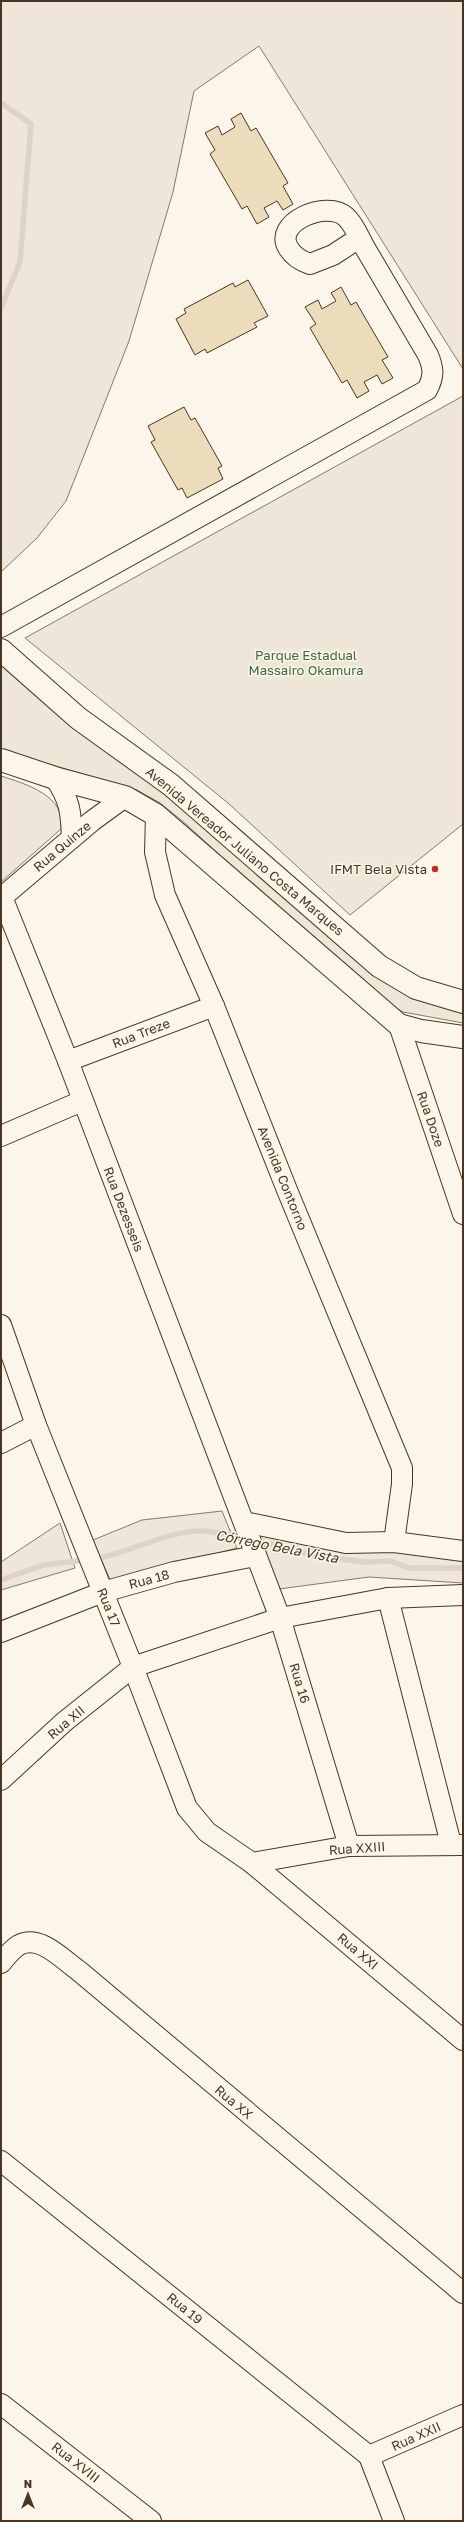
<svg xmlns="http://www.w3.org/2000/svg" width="464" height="2522" viewBox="0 0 464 2522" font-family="'Golos Text',sans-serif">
<rect width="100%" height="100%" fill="#fbf6e9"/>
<g fill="#ede6d9" stroke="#887966">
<path d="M1 1H463V369L259 46 194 91 173 192 129 341 66 501 37 538 1 572Z"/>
<path d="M463 396V824L350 915 228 803 25 638Z"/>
<path d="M1 661 43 702 200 817 360 964 394 987 463 1009V1023L403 1012 381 1000 320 948 186 824 160 803 137 790 1 750Z"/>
<path d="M1 776C26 784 67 796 61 829L1 882Z"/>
<path d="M222 1511 237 1548 111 1582 93 1540 142 1520Z"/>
<path d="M60 1523 75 1568 1 1590V1562Z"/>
<path d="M254 1531 463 1561V1583L369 1577 279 1589Z"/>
</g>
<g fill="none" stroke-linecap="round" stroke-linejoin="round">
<g stroke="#dcd4c6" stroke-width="5.5">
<path d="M1 103 31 124 20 262 1 308"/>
<path d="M255 1540 318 1556 365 1562 390 1561 409 1568H463"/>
<path d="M94 1559C130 1553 165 1531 202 1531 216 1531 231 1536 245 1538"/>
<path d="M1 1580 43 1565 86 1560"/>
</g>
</g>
<g fill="#ecdcbc" stroke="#4a3520">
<path d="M241 113 251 131 256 128 288 183 283 186 293 204 283 210 277 201 264 208 269 217 257 224 247 206 242 209 210 154 215 150 205 133 218 126 222 135 235 127 231 119Z"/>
<path d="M248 280 268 316 254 323 257 327 207 353 205 349 195 355 176 319 186 313 184 309 233 283 235 287Z"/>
<path d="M341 287 351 305 356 302 388 357 382 360 393 378 382 384 377 375 364 382 369 391 357 398 347 380 342 383 310 328 316 324 305 307 318 300 322 309 336 301 331 293Z"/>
<path d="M184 407 191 420 195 418 222 466 218 468 223 479 187 498 182 488 178 490 151 442 155 440 148 426Z"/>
</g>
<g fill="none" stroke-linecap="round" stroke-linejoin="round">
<defs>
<g id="minor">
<path d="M1 627 427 390C434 377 434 369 428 355 408 321 388 287 368 253 361 242 355 225 346 217 327 199 271 223 289 249 294 257 301 261 310 264L333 255 359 238"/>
<path d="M55 778C70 800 71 812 72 838"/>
<path d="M156 815 155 852 165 895 214 1006 287 1190 402 1468V1484L394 1542"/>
<path d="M2 897 68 1061 280 1618 349 1846"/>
<path d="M1 898 92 821 125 797"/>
<path d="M399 1025 463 1214"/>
<path d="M68 1061 214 1006"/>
<path d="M1 1136 82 1101"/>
<path d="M1 1325 36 1425 133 1667 187 1808 207 1832 252 1863 463 2040"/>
<path d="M1 1443 36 1425"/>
<path d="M244 1522 346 1543 394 1542 463 1551"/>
<path d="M388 1598 451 1844"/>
<path d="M1 1632 103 1592 174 1572 255 1556"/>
<path d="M1 1780 64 1722 133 1667 280 1618 388 1598 463 1595"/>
<path d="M252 1863 349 1846 463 1845"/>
<path d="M1 1963C6 1957 12 1949 19 1945 40 1934 62 1959 79 1971L463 2293"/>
<path d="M1 2161 369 2456"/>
<path d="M1 2404 151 2521"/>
<path d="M369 2456 463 2415"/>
<path d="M369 2456 394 2521"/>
</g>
<g id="major">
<path d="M1 650 78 718 171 785 379 966 416 988 463 1002"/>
<path d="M1 760 55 778 125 797 156 815 399 1025 421 1031 463 1037"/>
</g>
</defs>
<use href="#minor" stroke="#4a3520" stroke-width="22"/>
<use href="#major" stroke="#4a3520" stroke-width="24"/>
<use href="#minor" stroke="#fbf6e9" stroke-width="20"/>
<use href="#major" stroke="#fbf6e9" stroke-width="22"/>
</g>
<circle fill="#c62828" stroke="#fbf6e9" stroke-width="1.5" cx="435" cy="869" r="4"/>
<g text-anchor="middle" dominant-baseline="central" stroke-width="3" stroke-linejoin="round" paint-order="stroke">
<g font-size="13" fill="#436837" stroke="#fbf6e9">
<text x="306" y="655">Parque Estadual<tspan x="306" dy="15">Massairo Okamura</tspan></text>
</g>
<g font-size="13" fill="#4a3520" stroke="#fbf6e9">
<text transform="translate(62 846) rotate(-40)">Rua Quinze</text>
<text transform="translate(245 851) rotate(40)">Avenida Vereador Juliano Costa Marques</text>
<text transform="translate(141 1033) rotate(-21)">Rua Treze</text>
<text transform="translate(431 1119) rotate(71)">Rua Doze</text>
<text transform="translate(283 1178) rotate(68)">Avenida Contorno</text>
<text transform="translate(124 1209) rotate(69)">Rua Dezesseis</text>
<text transform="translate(149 1579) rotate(-15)">Rua 18</text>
<text transform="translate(109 1607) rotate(68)">Rua 17</text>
<text transform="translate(300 1683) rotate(73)">Rua 16</text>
<text transform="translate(66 1722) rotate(-40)">Rua XII</text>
<text transform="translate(357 1848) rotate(-4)">Rua XXIII</text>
<text transform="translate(358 1951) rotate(40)">Rua XXI</text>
<text transform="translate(234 2102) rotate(40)">Rua XX</text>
<text transform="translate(185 2308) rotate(39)">Rua 19</text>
<text transform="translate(416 2436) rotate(-24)">Rua XXII</text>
<text transform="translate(76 2462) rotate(38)">Rua XVIII</text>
</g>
<g font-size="13" fill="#4a3520" stroke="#fbf6e9" text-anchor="end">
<text x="427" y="869">IFMT Bela Vista</text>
</g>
<g font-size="14" font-style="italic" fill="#4a3520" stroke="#fbf6e9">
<text transform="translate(277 1546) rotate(11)">Córrego Bela Vista</text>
</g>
</g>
<rect width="464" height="2522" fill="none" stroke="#4a3520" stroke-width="4"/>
<g transform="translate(28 2494)" stroke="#fbf6e9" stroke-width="3" paint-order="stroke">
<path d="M0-3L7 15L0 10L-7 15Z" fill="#4a3520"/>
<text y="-6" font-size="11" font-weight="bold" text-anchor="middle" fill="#4a3520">N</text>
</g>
</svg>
